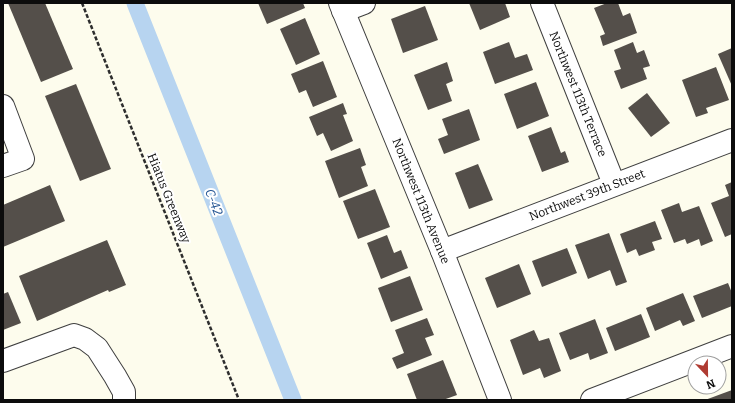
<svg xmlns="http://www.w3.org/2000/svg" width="735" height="403" viewBox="0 0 735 403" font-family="Bitter,serif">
<rect width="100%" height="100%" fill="#fdfced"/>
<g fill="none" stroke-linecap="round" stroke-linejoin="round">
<path stroke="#b7d4f0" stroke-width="17" d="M135 3 293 400"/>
</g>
<g fill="#544f4a">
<path d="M8 3H45L73 69 41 82Z"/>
<path d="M258 3H303L305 8 267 24Z"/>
<path d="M469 3H505L510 17 480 30Z"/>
<path d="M607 3H618L623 16 630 13 637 33 603 46 600 36 605 34 594 8Z"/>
<path d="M425 6 438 40 403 53 391 19Z"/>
<path d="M305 18 320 54 296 65 280 29Z"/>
<path d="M509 42 515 58 527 54 533 70 495 84 483 52Z"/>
<path d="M633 42 637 53 644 50 650 66 643 68 647 79 621 89 614 71 621 69 614 50Z"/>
<path d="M732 48V86L718 54Z"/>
<path d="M323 61 337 97 313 107 306 90 299 93 291 74Z"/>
<path d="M447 62 453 81 446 84 452 101 428 110 414 75Z"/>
<path d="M716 67 729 100 706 108 708 113 696 117 682 80Z"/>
<path d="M536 82 549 116 517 129 504 94Z"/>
<path d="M76 84 111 169 80 181 45 96Z"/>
<path d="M647 93 670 123 651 137 628 108Z"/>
<path d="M343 103 347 114 343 115 353 141 331 151 323 133 317 136 309 117Z"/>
<path d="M469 109 480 140 444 154 438 139 448 135 442 119Z"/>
<path d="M551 127 561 153 565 151 569 162 542 172 528 136Z"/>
<path d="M360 148 366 165 361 167 368 186 339 198 325 161Z"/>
<path d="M478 164 493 200 469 209 455 173Z"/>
<path d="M732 182V234L725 237 711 203 729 196 725 185Z"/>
<path d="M50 185 65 221 3 247V205Z"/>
<path d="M375 189 390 227 358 239 343 201Z"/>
<path d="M679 203 682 212 699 206 713 241 701 246 699 239 687 244 685 239 674 243 661 210Z"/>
<path d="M655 221 662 239 652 242 655 250 639 256 636 249 627 253 620 234Z"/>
<path d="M609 233 627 282 616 286 610 270 588 279 575 245Z"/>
<path d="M387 235 394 253 401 250 408 268 381 279 367 243Z"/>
<path d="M107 240 126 285 109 292 108 290 37 321 19 276Z"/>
<path d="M567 248 577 273 542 287 532 261Z"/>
<path d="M519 264 531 294 497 308 485 278Z"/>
<path d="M410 276 423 310 391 322 378 288Z"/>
<path d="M728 283 732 293V306L702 318 693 296Z"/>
<path d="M8 292 21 323 3 330V294Z"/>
<path d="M683 293 695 321 683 326 680 320 655 331 646 308Z"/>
<path d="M641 314 650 337 615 351 606 328Z"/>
<path d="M427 318 434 335 425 338 432 355 397 369 392 358 404 353 395 330Z"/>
<path d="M595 319 608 353 590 360 588 353 570 360 559 333Z"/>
<path d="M534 330 539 341 549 338 561 371 544 378 540 368 523 375 510 340Z"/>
<path d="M443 360 457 395 443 400H417L407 374Z"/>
<path d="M732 390V400H705Z"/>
</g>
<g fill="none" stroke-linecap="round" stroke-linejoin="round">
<defs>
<g id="minor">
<path d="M340 3 442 251 500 400"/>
<path d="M542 3 614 184"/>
<path d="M343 11 364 3"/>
<path d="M3 106 23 159 3 166"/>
<path d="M442 251 732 140"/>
<path d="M3 361 74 335 85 339 97 348 115 376 124 392V400"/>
<path d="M592 400 732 346"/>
</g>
</defs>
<use href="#minor" stroke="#3f3f3f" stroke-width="24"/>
<path stroke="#2e2e2e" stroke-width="2.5" stroke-dasharray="4 2" stroke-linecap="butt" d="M82 3 239 400"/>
<use href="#minor" stroke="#fff" stroke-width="22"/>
</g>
<g text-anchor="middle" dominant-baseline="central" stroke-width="4" stroke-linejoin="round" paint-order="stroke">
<g font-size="12" fill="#0c0c0c" stroke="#fff">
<text transform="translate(578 94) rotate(68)">Northwest 113th Terrace</text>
<text transform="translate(587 195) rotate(-21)">Northwest 39th Street</text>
<text transform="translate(169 198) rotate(68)">Hiatus Greenway</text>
<text transform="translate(421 201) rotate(68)">Northwest 113th Avenue</text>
</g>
<g font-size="13" font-style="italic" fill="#225392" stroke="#fff">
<text transform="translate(214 202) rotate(68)">C-42</text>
</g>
</g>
<rect width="735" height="403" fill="none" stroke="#0c0c0c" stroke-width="8"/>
<g transform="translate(707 375) rotate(158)"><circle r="19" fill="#ffffff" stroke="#9e9e9e"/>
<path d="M0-3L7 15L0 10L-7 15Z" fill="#af3b32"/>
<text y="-6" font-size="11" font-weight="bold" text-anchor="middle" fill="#0c0c0c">N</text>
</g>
</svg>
